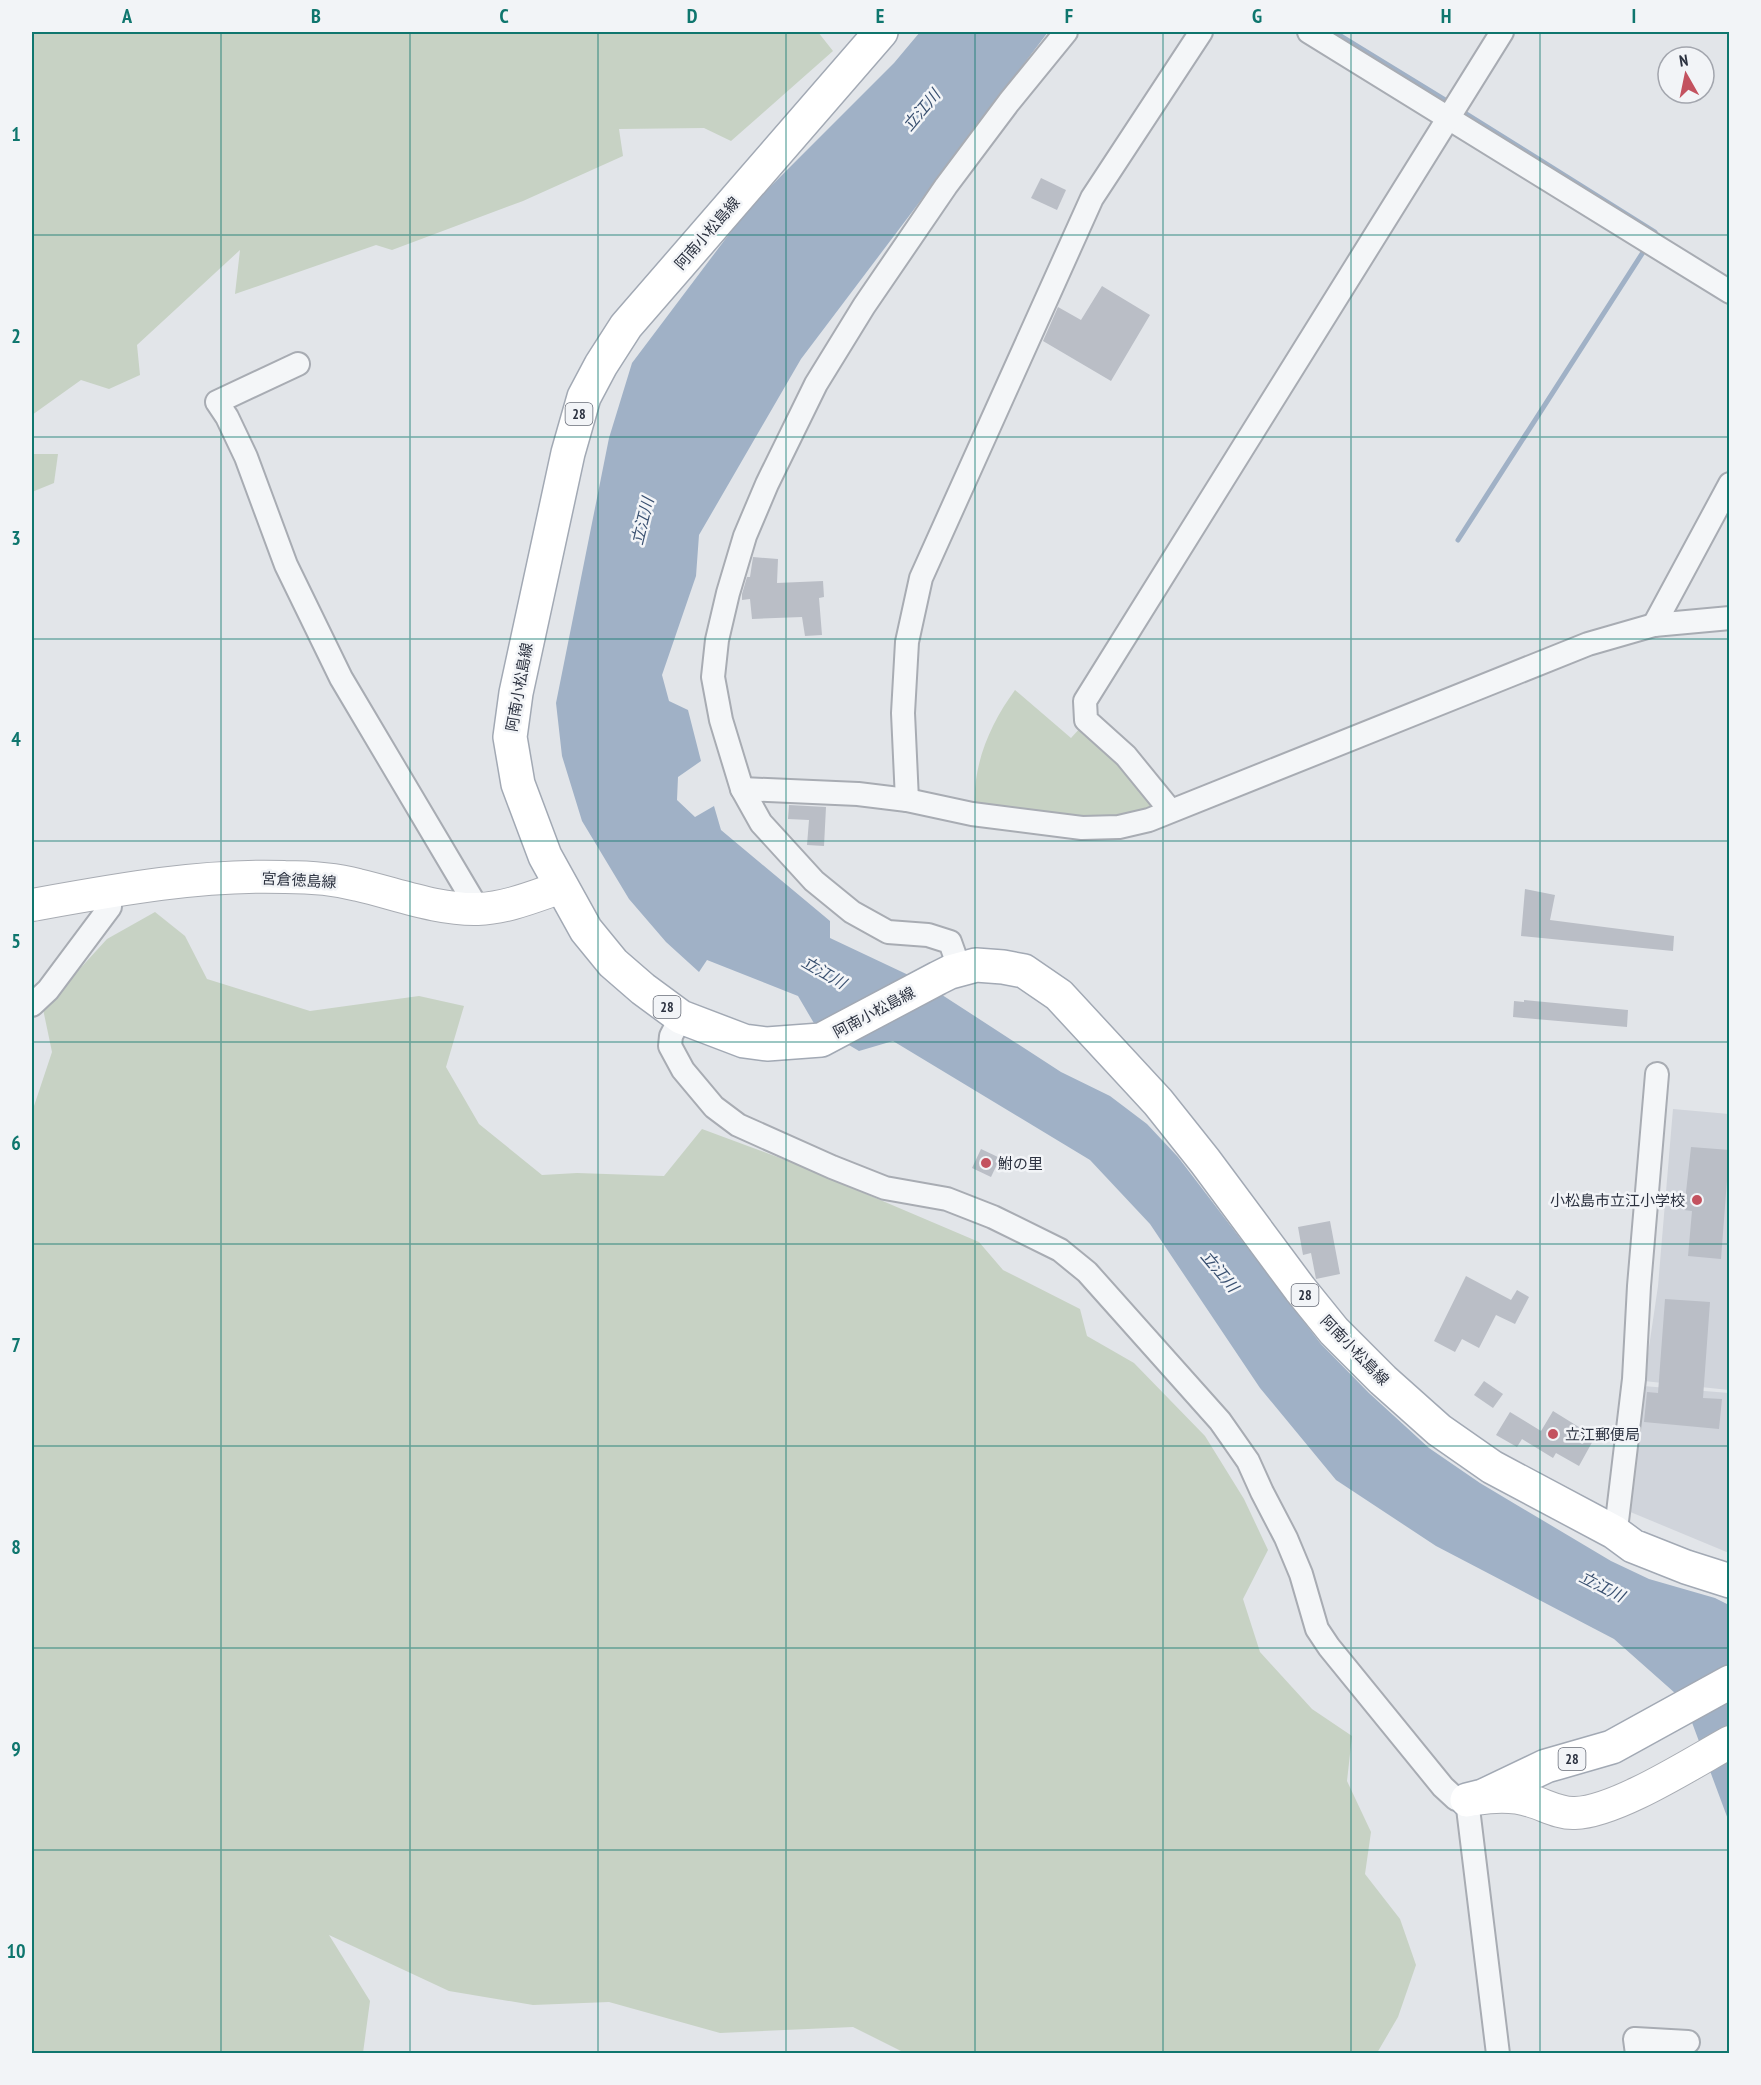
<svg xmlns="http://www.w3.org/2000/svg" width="1761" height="2085" viewBox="0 0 1761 2085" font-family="'PT Sans Narrow','Noto Sans JP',sans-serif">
<rect width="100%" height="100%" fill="#e2e5e9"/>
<g fill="#d0d4db">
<path d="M1673 1109 1729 1114V1390L1644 1381 1658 1286Z"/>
<path d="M1643 1386 1729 1393V1553L1628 1511Z"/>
</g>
<g fill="#c7d2c4">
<path d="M32 32H818L833 51 731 141 704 128 619 129 623 156 523 201 392 250 376 245 235 294 240 250 137 345 140 375 109 389 81 380 32 415Z"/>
<path d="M32 454H58L54 483 32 492Z"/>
<path d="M1015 690 1071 738 1082 726 1119 759 1157 809 1105 822 975 808C972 766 990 724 1015 690Z"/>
<path d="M155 912 185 936 207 979 310 1011 419 996 464 1006 446 1067 479 1124 542 1175 577 1173 664 1176 702 1129 791 1162 979 1242 1003 1270 1080 1309 1087 1336 1134 1363 1205 1436 1244 1499 1268 1550 1243 1599 1260 1652 1312 1709 1352 1736 1347 1781 1371 1832 1365 1874 1400 1919 1416 1965 1398 2017 1377 2053 907 2054 853 2027 720 2033 609 2002 533 2005 449 1991 329 1935 370 2001 363 2053 32 2054V1112L52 1052 43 1009 107 939Z"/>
</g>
<path fill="#a0b1c6" d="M920 32H1048L801 359 699 535 696 576 662 675 669 701 688 710 701 761 678 777 677 800 695 817 714 806 721 830 830 921V938L919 980 1061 1072 1110 1096 1147 1124 1178 1157 1321 1344 1369 1393 1429 1448 1480 1483 1611 1561 1649 1579 1715 1598 1729 1605V1822L1684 1701 1614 1639 1436 1546 1336 1480 1260 1388 1150 1224 1090 1160 893 1041 859 1051 815 1025 798 996 707 960 699 972 666 942 629 899 582 821 562 756 556 703 609 438 632 363 748 209 894 63Z"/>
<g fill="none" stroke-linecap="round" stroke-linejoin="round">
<g stroke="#a0b1c6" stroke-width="5">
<path d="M1334 32 1445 100"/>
<path d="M1465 113 1655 232 1652 238"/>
<path d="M1458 540 1647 246"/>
</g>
</g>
<g fill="#babec6">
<path d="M1041 178 1066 190 1057 210 1031 198Z"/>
<path d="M1102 286 1150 315 1111 381 1043 341 1058 307 1081 320Z"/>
<path d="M753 557 778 559 777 583 823 581 824 597 819 598 822 635 805 636 802 617 752 619 750 599 742 600V594L747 577H750Z"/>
<path d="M789 805 826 807 824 846 807 845 809 820 788 819Z"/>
<path d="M1525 889 1555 895 1550 920 1674 936 1673 951 1521 936Z"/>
<path d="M1524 1000 1628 1010 1627 1027 1513 1017 1514 1001 1524 1002Z"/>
<path d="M1691 1147 1730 1150V1180H1727L1721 1259 1688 1256 1692 1211 1684 1210Z"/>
<path d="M981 1149 1000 1158 991 1177 972 1168Z"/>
<path d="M1330 1221 1340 1274 1316 1279 1311 1253 1303 1255 1298 1227Z"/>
<path d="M1466 1276 1511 1300 1517 1290 1529 1297 1515 1324 1496 1315 1479 1348 1462 1339 1455 1352 1434 1341Z"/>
<path d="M1665 1299 1710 1302 1703 1398 1722 1399 1719 1429 1644 1422 1647 1392 1658 1393Z"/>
<path d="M1484 1381 1503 1394 1493 1408 1474 1395Z"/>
<path d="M1553 1411 1595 1437 1579 1466 1556 1453 1553 1458 1522 1439 1517 1447 1496 1435 1510 1412 1541 1431Z"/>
</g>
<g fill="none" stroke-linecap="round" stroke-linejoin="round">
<defs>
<g id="street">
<path d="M1309 32 1730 292"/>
<path d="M298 364 217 402 227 417 246 457 286 565 341 678 478 909"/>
<path d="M1654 625 1730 484"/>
<path d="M742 789 858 794 907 800 972 814 1082 828 1119 827 1149 820 1588 644 1654 625 1730 618"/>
<path d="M907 800 903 713 907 642 921 578 1092 198 1201 32"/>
<path d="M1170 810 1126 756 1086 720 1085 701 1502 32"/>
<path d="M960 970 950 942 928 935 888 932 852 912 814 881 761 823 742 789 721 720 713 677 717 640 728 593 745 536 767 484 816 384 864 306 946 186 1009 102 1066 32"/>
<path d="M32 1005 48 990 110 907V891"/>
<path d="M681 1017 671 1036 670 1046 683 1070 714 1107 738 1125 832 1167 885 1188 947 1199 993 1217 1060 1250 1087 1272 1220 1421 1248 1461 1262 1492 1286 1538 1301 1574 1317 1629 1329 1647 1443 1787 1456 1799 1467 1800 1498 2054"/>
<path d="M1614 1532 1617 1521 1634 1379 1639 1286 1657 1074"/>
<path d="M1637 2054 1635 2039 1688 2042"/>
</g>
<g id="secondary">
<path d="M32 905C115 890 201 874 285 877 309 877 335 879 358 885 397 894 438 910 478 909 507 908 535 896 562 887"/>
<path d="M1476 1799C1495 1796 1513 1795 1531 1801 1545 1805 1560 1814 1575 1813 1616 1812 1692 1763 1730 1742"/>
</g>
<g id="primary">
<path d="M881 32 626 326 601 365 584 397 568 453 516 693 510 737 518 784 545 856 586 930 613 963 643 989 681 1017 744 1041 767 1044 821 1040 938 978 950 972 976 965 1003 967 1024 971 1059 995 1158 1102 1205 1161 1300 1289 1334 1331 1383 1380 1439 1430 1492 1467 1614 1532 1633 1546 1686 1567 1730 1581"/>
<path d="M1467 1800 1483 1796 1546 1766 1612 1747 1730 1682"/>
</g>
</defs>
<use href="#street" stroke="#a8acb3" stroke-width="26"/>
<use href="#secondary" stroke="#a8acb3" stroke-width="34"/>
<use href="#primary" stroke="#a2a9b4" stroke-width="36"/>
<use href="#street" stroke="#f4f6f8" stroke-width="22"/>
<use href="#secondary" stroke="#fff" stroke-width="32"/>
<use href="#primary" stroke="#fff" stroke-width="33"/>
</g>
<path fill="none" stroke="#0f766e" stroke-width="1.5" stroke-opacity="0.55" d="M221 32V2054M410 32V2054M598 32V2054M786 32V2054M975 32V2054M1163 32V2054M1351 32V2054M1540 32V2054M32 235H1730M32 437H1730M32 639H1730M32 841H1730M32 1042H1730M32 1244H1730M32 1446H1730M32 1648H1730M32 1850H1730"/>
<g fill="#c3525f" stroke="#f2f4f7" stroke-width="2">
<circle cx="986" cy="1163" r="6"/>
<circle cx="1697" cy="1200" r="6"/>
<circle cx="1553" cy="1434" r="6"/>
</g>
<g text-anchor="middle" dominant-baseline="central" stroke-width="5" stroke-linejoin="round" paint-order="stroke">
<g fill="#f2f4f7" stroke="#676c77" stroke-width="1.5">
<rect x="565.5" y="403" width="27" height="22" rx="4.5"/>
<rect x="653.5" y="996" width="27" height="22" rx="4.5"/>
<rect x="1291.5" y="1284" width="27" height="22" rx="4.5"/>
<rect x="1558.5" y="1748" width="27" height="22" rx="4.5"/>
</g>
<g font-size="14" font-weight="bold" fill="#2c3240">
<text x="579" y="414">28</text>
<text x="667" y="1007">28</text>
<text x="1305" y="1295">28</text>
<text x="1572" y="1759">28</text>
</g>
<g font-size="15" fill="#2c3240" stroke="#f2f4f7">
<text transform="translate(707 233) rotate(-49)">阿南小松島線</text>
<text transform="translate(519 687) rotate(-80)">阿南小松島線</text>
<text transform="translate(299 880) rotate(3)">宮倉徳島線</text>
<text transform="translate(874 1012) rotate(-28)">阿南小松島線</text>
<text transform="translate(1355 1350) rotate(46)">阿南小松島線</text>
</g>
<g font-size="15" fill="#2c3240" stroke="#f2f4f7" text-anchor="start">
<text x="998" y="1163">鮒の里</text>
<text x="1685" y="1200" text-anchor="end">小松島市立江小学校</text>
<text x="1565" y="1434">立江郵便局</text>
</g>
<g font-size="16" font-style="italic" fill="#395070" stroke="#f2f4f7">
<text transform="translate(921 110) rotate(-50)">立江川</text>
<text transform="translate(642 521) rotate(-76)">立江川</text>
<text transform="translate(824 972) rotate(30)">立江川</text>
<text transform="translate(1220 1271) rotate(50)">立江川</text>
<text transform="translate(1602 1586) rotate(27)">立江川</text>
</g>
</g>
<rect width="1761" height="2085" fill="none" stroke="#f2f4f7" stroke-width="66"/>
<g transform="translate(1686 75) rotate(351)"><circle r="28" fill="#f2f4f7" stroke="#a3a6ae" stroke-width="1.5"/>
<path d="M0-4.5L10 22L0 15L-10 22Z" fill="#c3525f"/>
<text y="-9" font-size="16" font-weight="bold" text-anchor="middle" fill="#2c3240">N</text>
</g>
<rect x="33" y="33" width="1695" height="2019" fill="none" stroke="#0f766e" stroke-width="2"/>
<g font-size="20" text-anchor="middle" font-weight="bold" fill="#0f766e">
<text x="127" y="23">A</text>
<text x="316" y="23">B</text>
<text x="504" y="23">C</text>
<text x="692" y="23">D</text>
<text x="880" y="23">E</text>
<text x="1069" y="23">F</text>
<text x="1257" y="23">G</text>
<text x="1446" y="23">H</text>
<text x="1634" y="23">I</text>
<text x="16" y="141">1</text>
<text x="16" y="343">2</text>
<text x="16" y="545">3</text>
<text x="16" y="746">4</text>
<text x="16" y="948">5</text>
<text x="16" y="1150">6</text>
<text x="16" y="1352">7</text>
<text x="16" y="1554">8</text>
<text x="16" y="1756">9</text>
<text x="16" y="1958">10</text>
</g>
</svg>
